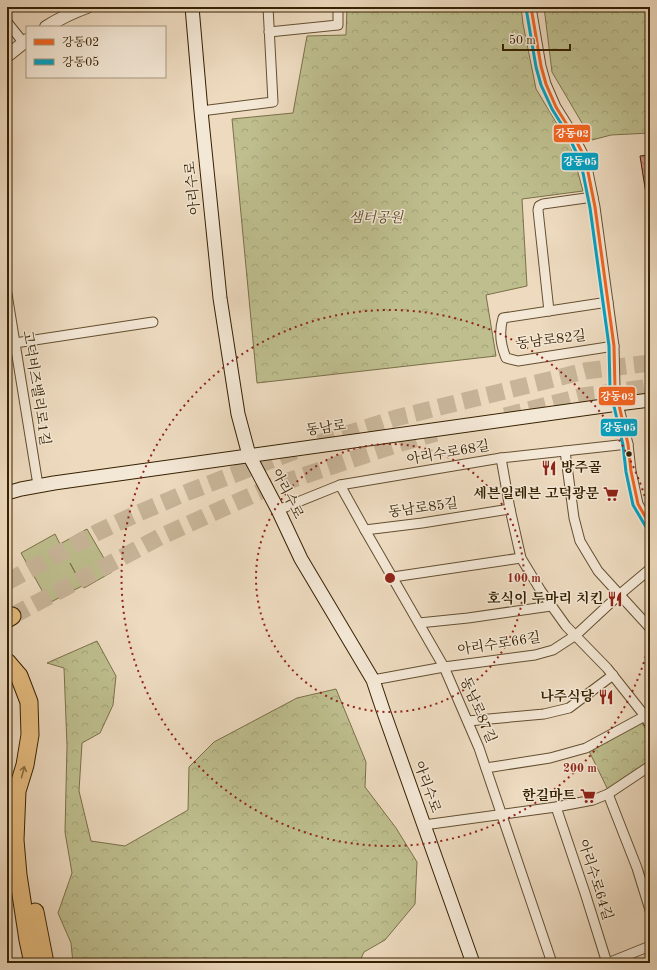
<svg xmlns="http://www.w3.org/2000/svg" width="657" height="970" viewBox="0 0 657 970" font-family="'Old Standard TT','Noto Serif KR',serif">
<defs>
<pattern id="forest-crowns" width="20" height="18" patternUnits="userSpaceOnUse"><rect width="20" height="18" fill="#bebe8e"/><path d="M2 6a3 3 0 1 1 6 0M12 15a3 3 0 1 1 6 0" fill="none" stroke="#a4a379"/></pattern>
<pattern id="building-back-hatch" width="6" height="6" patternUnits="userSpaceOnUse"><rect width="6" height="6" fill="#d68f82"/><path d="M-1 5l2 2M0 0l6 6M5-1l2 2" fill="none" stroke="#ae7468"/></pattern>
</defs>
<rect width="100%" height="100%" fill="#eddabf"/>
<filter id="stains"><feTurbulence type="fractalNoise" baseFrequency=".005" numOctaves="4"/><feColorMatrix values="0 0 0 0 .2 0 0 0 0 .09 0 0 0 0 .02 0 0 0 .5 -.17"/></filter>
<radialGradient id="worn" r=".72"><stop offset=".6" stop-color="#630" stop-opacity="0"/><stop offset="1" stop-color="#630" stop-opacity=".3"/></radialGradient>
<path fill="#bebe8e" stroke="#7a7048" d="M87 529 112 572 84 588 70 563 82 586 49 603 21 553 55 534 60 544Z"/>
<g fill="url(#forest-crowns)" stroke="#7a7048">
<path d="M347 7H521L523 24 536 89 571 147 583 191 522 199 527 286 486 295 496 356 257 383 232 119 293 113 307 36 346 35Z"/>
<path d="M544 7H650V133L611 135 592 140 552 72Z"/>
<path d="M97 641 116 676 113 705 100 733 82 743 79 791 91 841 125 846 188 810 189 767 214 742 297 698 336 689 366 762 365 787 396 828 417 862 415 904 385 940 364 952 359 963H73L71 943 58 913 72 873 65 832 67 746 64 668 47 663Z"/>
<path d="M641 720 650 738V767L609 792 588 749Z"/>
</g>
<path fill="url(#building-back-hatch)" stroke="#362101" d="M650 155V193L646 194 640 156Z"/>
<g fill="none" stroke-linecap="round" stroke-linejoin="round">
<g stroke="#c8b599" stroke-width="17" stroke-dasharray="17 8" stroke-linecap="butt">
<path d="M505 416 583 396 650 387"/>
<path d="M319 443 396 418 585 371 650 363"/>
<path d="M7 582 98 532 134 515 188 492 295 451"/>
<path d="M12 616 160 537 270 487 401 443 436 433"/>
</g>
<defs>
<g id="minor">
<path d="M531 7 541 66 546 84 556 107 571 131 583 154 588 172 595 207 614 346 615 388 618 404 628 444 631 471 638 504 650 525"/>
<path d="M7 22 23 42"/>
<path d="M269 32 338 25V7"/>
<path d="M201 111 273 102 268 7"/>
<path d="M7 294 38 485"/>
<path d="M608 302 503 318C499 331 501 346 506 358L518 361 614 346"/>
<path d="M549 311 538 210 539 206 543 204 593 197"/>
<path d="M15 343 153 322"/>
<path d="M565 451 574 518 580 541 598 571 650 628"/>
<path d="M501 458 510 509 521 558 541 591 566 626 607 668 645 716 650 725"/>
<path d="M340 485 365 530 444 667 479 748 552 963"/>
<path d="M278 510 340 485 501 458 628 444"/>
<path d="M365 530 422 523 510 509"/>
<path d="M393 577 521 558"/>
<path d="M419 623 468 618 551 606"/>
<path d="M373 680 444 667 535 655 553 650 576 635 619 595 650 569"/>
<path d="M468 721 544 714 569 708 613 675"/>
<path d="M486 768 550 758 586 748 645 716"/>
<path d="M608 794 637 868 650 910"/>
<path d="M556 807 585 893 607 963"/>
<path d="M424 825 556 807 593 800 608 794 650 766"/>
<path d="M608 963 650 946"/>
</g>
<g id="tertiary">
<path d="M46 27C59 19 73 12 87 7"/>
<path d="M7 56 27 40"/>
</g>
<g id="secondary">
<path d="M192 7 201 111 220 298 238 414 249 455 278 510 301 559 373 680 383 710 473 963"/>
<path d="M7 493 21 489 54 483 618 404 650 400"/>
</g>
<g id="motorway">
<path d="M7 619 12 616"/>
<path d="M7 662 19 676 29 702 30 735 25 765 17 791 15 840 18 875 28 940 33 963"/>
<path d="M35 912 45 963"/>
</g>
</defs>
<use href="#minor" stroke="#644f30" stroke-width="11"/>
<use href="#tertiary" stroke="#644f30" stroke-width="14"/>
<use href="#secondary" stroke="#362101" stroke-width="15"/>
<use href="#motorway" stroke="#362101" stroke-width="19"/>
<use href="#minor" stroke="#f3e7d5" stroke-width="9"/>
<use href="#tertiary" stroke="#f3e7d5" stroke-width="12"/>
<use href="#secondary" stroke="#f3e7d5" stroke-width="13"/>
<use href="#motorway" stroke="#e6bd80" stroke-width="17"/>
<defs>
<path id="bus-1" d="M531 7 541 66 546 84 556 107 571 131 583 154 588 172 595 207 614 346 615 388 628 444 631 471 638 504 650 525"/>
<path id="bus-2" d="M526 8 536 67 541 85 552 109 567 133 578 156 583 173 590 208 609 346 610 389 623 445 626 472 633 505 646 527"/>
</defs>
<use href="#bus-1" stroke="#f3e7d5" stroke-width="6"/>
<use href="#bus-2" stroke="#f3e7d5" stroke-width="6"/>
<use href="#bus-1" stroke="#f26522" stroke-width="3"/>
<use href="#bus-2" stroke="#03a2c4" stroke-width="3"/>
</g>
<defs><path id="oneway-shaft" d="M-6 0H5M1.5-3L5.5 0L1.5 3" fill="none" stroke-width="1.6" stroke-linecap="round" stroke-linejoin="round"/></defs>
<use stroke="#8e6f40" href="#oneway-shaft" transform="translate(23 772) rotate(-75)"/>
<g fill="none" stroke="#8f2418" stroke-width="2" stroke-dasharray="2 4">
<circle cx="390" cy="578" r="134"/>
<path d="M649 645A268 268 0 1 1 649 511"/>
</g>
<defs>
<symbol id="restaurant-bare" viewBox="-9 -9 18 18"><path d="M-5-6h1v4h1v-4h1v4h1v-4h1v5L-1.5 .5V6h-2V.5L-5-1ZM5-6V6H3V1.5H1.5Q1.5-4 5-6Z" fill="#8f2418" stroke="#f3e7d5" stroke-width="2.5" paint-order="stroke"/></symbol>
<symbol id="supermarket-bare" viewBox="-9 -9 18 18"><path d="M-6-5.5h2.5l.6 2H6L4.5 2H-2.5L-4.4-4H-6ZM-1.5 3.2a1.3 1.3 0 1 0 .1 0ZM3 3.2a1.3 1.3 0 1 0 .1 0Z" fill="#8f2418" stroke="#f3e7d5" stroke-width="2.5" paint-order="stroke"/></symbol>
</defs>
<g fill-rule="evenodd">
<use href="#restaurant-bare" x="538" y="457" width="22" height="22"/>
<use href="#supermarket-bare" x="600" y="483" width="22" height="22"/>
<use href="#restaurant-bare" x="604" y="588" width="22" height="22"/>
<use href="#restaurant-bare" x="595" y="686" width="22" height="22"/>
<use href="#supermarket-bare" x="577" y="785" width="22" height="22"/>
</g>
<circle fill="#362101" stroke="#f3e7d5" stroke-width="1.5" cx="629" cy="454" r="3.5"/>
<g text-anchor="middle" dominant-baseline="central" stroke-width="3" stroke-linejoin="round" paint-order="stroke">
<g font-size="14" fill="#362101" stroke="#f3e7d5">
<text transform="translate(193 188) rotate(-96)">아리수로</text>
<text transform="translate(551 340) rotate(-7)">동남로82길</text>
<text transform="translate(36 388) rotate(81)">고덕비즈밸리로1길</text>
<text transform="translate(326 428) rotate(-8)">동남로</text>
<text transform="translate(448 453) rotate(-10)">아리수로68길</text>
<text transform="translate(287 494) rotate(63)">아리수로</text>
<text transform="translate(423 508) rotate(-8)">동남로85길</text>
<text transform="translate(499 644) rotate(-9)">아리수로66길</text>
<text transform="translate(478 710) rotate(67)">동남로87길</text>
<text transform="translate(427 787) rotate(70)">아리수로</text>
<text transform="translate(595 880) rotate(72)">아리수로64길</text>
</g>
<g font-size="14" font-style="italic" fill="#584824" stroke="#f3e7d5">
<text x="376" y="218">샘터공원</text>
</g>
<g font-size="14" font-weight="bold" fill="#362101" stroke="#f3e7d5" text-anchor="end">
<text x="561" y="468" text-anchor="start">방주골</text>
<text x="599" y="494">세븐일레븐 고덕광문</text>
<text x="603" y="599">호식이 두마리 치킨</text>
<text x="594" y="697">나주식당</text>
<text x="576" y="796">한길마트</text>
</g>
</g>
<circle cx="390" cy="578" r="6" fill="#8f2418" stroke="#f3e7d5" stroke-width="2"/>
<g font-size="12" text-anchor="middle" font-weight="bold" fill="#8f2418" stroke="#f3e7d5" stroke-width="3" stroke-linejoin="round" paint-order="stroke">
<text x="524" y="582">100 m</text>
<text x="580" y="772">200 m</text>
</g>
<g stroke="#f3e7d5" stroke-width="1.5">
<rect x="553" y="124" width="38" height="19" rx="4" fill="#f26522"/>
<rect x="561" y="152" width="38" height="19" rx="4" fill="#03a2c4"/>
<rect x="598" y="386" width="38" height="20" rx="4" fill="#f26522"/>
<rect x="600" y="418" width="38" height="19" rx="4" fill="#03a2c4"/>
</g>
<g font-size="11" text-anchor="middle" font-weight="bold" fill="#fff">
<text x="572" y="137">강동02</text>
<text x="580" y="165">강동05</text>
<text x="617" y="400">강동02</text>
<text x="619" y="431">강동05</text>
</g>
<rect width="657" height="970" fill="none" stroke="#eddabf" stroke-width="24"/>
<rect x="8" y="8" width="641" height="954" fill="none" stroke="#362101" stroke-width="2"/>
<rect x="12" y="12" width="633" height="946" fill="none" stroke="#362101"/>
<rect x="26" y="26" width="140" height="52" fill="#f3e7d5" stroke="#a79880"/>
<rect x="34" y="39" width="20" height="6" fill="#f26522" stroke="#a79880"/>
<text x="62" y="46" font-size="12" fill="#362101">강동02</text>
<rect x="34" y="59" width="20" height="6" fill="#03a2c4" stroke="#a79880"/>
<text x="62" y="66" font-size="12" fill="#362101">강동05</text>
<path d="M503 44v6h67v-6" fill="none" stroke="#362101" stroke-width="2"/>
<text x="509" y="44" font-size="12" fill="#362101" stroke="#f3e7d5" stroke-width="3" paint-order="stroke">50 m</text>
<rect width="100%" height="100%" filter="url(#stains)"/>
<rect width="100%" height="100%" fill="url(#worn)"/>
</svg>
